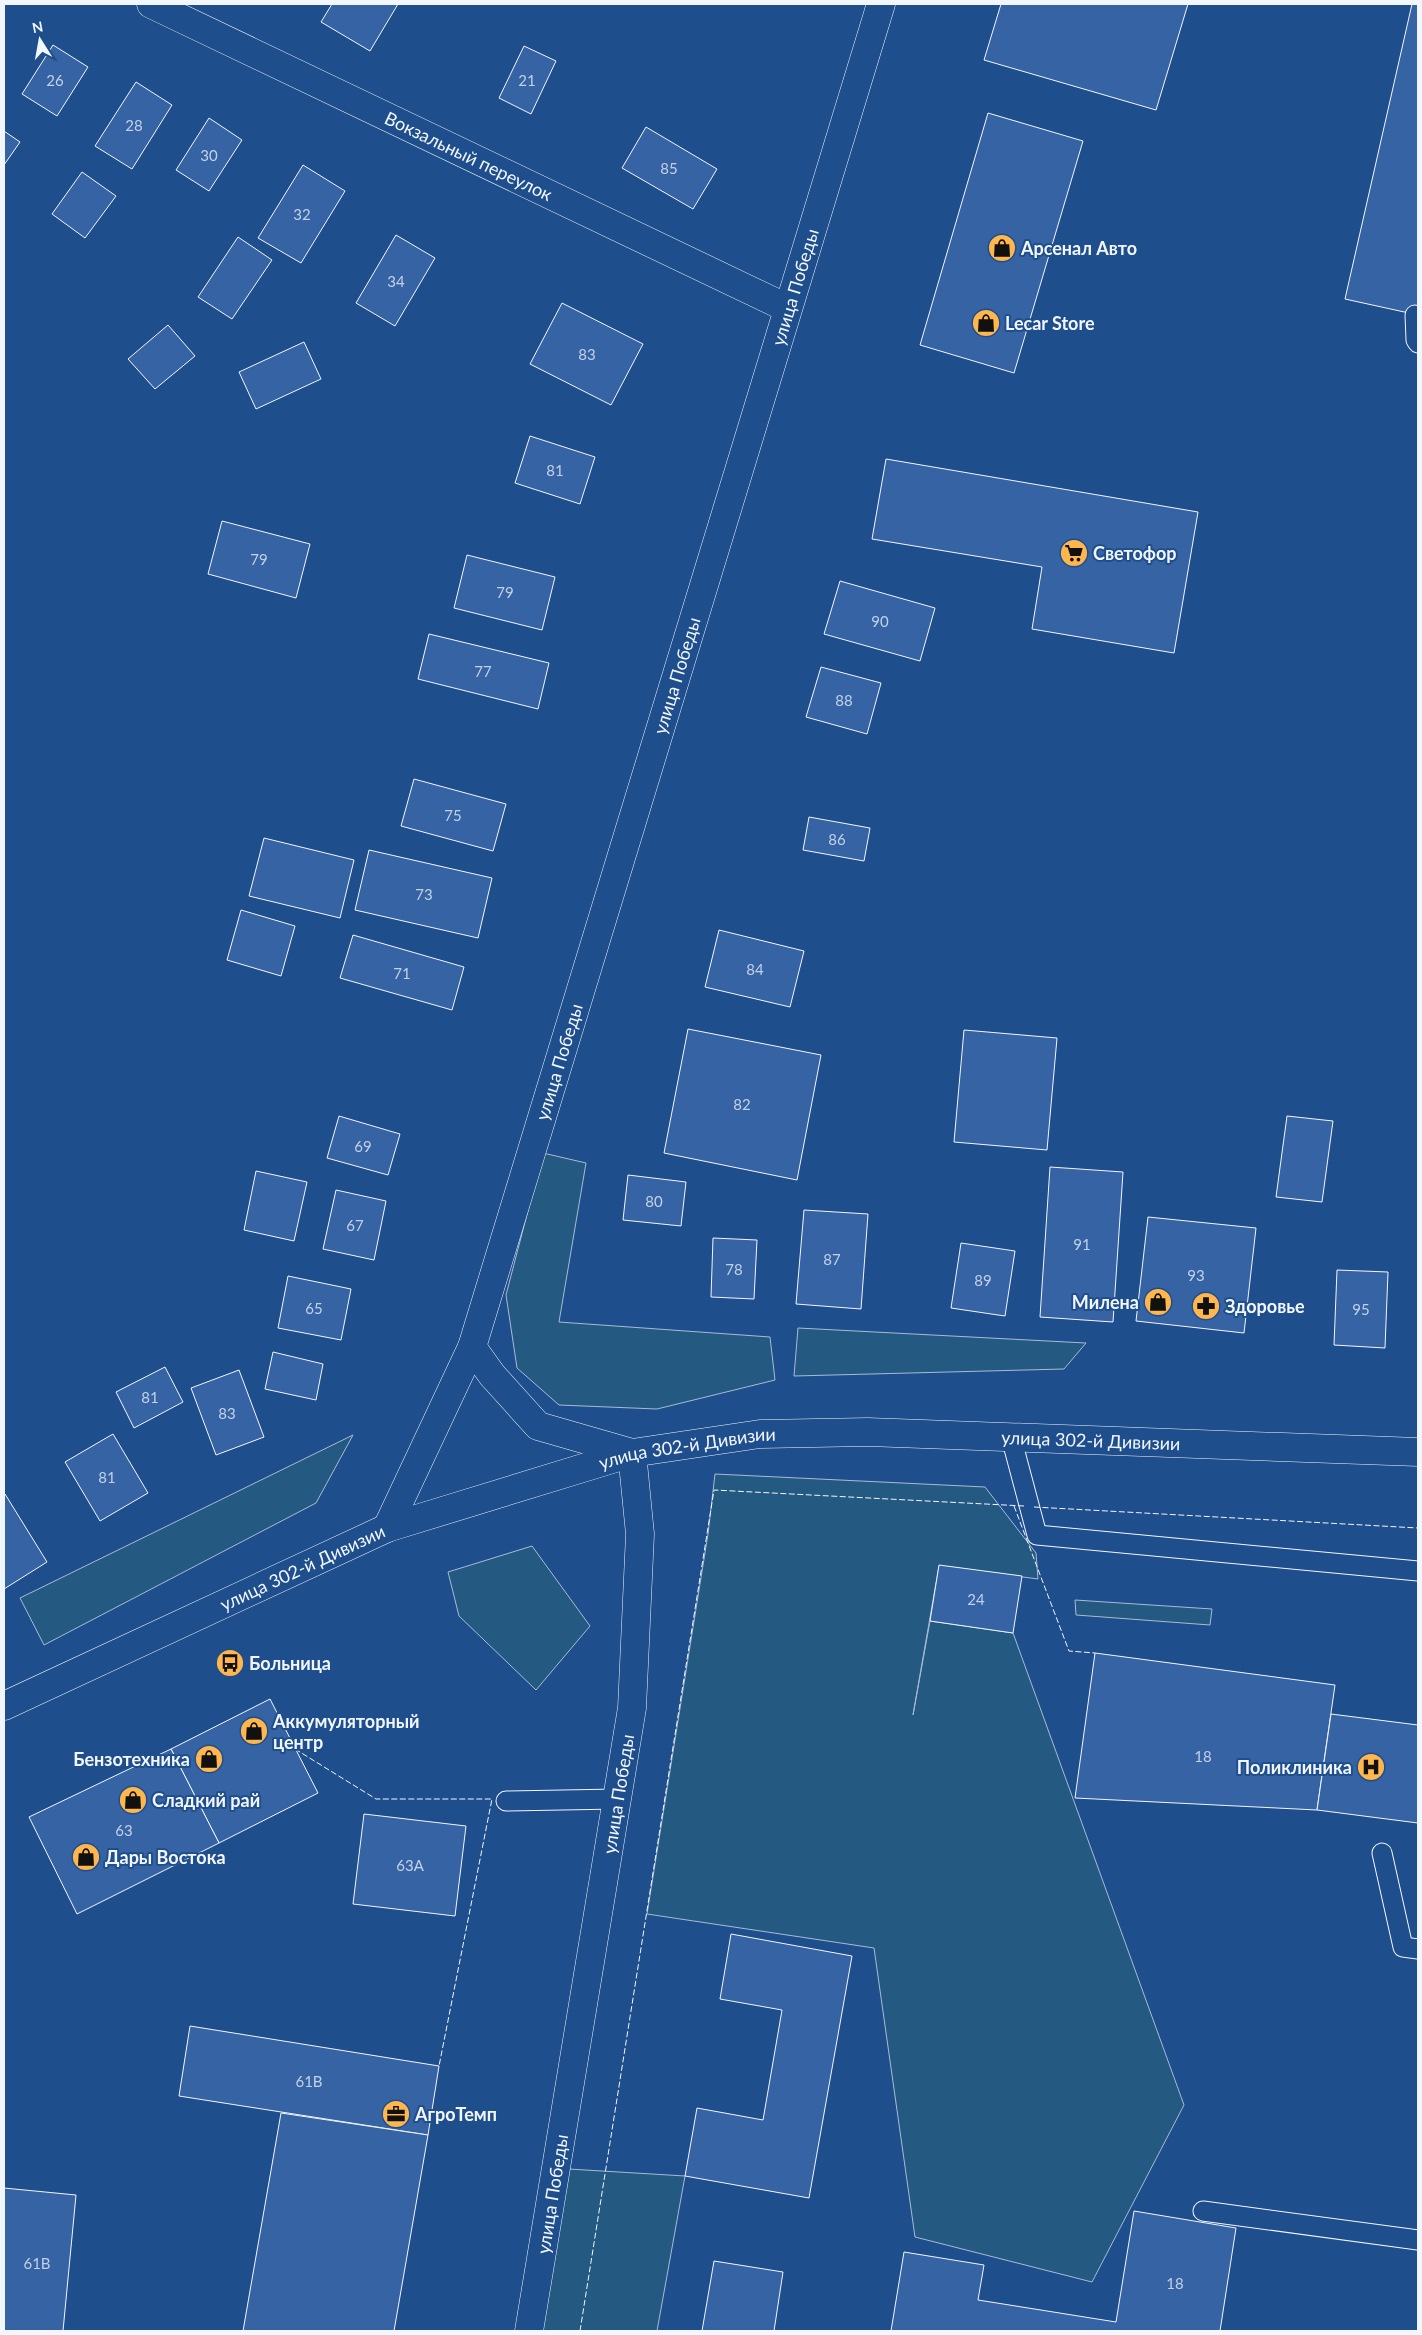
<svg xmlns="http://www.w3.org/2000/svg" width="1422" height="2335" viewBox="0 0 1422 2335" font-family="Lato,sans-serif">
<rect width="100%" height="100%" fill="#1f4e8c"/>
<g fill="#245a82" stroke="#a8bbd7">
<path d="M543 1153 586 1163 559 1322 770 1337 775 1380 657 1409 559 1405 517 1368 506 1295Z"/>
<path d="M798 1328 1086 1343 1064 1369 794 1376Z"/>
<path d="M353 1435 316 1503 44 1645 20 1598Z"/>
<path d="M715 1474 985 1487 1036 1553 1038 1579 939 1566 913 1715 930 1621 1013 1633 1184 2105 1092 2282 915 2237 874 1948 647 1914 708 1534Z"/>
<path d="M532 1546 590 1626 536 1690 459 1616 448 1572Z"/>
<path d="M1075 1600 1212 1609 1210 1625 1076 1615Z"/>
<path d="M552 2168 685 2176 657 2331H531Z"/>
</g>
<g fill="#3563a3" stroke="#f2f6ff">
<path d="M332 4H398L370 51 321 22Z"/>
<path d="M1001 4H1188L1156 110 984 60Z"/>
<path d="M1412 4H1418V315L1345 299Z"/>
<path d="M53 45 88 67 57 116 22 94Z"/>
<path d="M524 46 556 61 531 114 499 98Z"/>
<path d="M136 82 172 105 132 169 95 146Z"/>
<path d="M988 113 1083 141 1014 373 920 345Z"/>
<path d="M209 118 242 140 209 191 176 170Z"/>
<path d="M646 127 717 169 693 209 622 168Z"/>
<path d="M4 131 20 142 4 165Z"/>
<path d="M303 165 345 191 301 263 258 238Z"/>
<path d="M82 172 116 196 85 238 52 214Z"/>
<path d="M396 235 435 258 395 326 356 303Z"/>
<path d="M238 237 272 260 232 319 198 297Z"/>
<path d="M562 303 643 344 611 405 530 364Z"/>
<path d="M168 325 195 356 155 389 128 359Z"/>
<path d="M304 342 321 379 256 409 239 372Z"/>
<path d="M530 436 595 457 580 504 515 483Z"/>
<path d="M886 459 1198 512 1174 653 1032 629 1042 567 872 539Z"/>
<path d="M222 521 310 544 296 598 208 574Z"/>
<path d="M467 555 555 577 542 630 454 608Z"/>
<path d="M840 581 935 608 920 661 824 634Z"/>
<path d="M429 634 549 663 538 709 418 679Z"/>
<path d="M821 667 881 683 867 734 806 717Z"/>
<path d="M414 779 506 804 493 851 401 826Z"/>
<path d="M809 817 870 828 864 861 803 850Z"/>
<path d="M264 838 354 860 340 918 249 896Z"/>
<path d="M369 850 492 878 478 938 355 910Z"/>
<path d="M241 910 295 926 281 976 227 960Z"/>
<path d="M719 930 804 951 790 1007 705 987Z"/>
<path d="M353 935 464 967 452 1010 340 978Z"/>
<path d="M688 1029 821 1055 797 1180 664 1153Z"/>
<path d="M964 1030 1057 1038 1047 1150 954 1142Z"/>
<path d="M339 1116 400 1134 388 1175 327 1158Z"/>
<path d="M1287 1116 1333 1121 1322 1202 1276 1197Z"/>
<path d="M1050 1167 1123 1172 1113 1322 1040 1317Z"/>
<path d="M256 1171 307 1182 294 1241 244 1230Z"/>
<path d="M628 1175 686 1182 681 1226 623 1220Z"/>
<path d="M336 1190 386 1201 374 1260 323 1249Z"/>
<path d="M804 1210 868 1214 861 1309 796 1304Z"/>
<path d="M1148 1217 1256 1228 1244 1333 1136 1321Z"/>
<path d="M713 1238 757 1240 754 1299 711 1297Z"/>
<path d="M961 1243 1015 1251 1005 1316 951 1308Z"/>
<path d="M1337 1270 1388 1272 1385 1348 1334 1345Z"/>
<path d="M288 1276 351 1289 341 1340 278 1328Z"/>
<path d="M273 1352 323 1364 316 1400 265 1389Z"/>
<path d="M165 1367 183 1402 134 1428 116 1392Z"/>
<path d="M239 1370 264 1437 216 1455 191 1388Z"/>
<path d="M113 1434 148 1493 100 1521 65 1462Z"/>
<path d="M5 1494 47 1562 4 1589V1495Z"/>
<path d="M939 1565 1022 1576 1013 1633 930 1621Z"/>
<path d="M1095 1653 1335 1685 1317 1810 1075 1798Z"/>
<path d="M270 1699 318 1793 219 1843 171 1749Z"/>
<path d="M1331 1714 1418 1725V1823L1317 1810Z"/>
<path d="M171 1749 219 1843 77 1914 29 1817Z"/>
<path d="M364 1814 466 1826 455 1916 353 1904Z"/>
<path d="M731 1934 852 1956 809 2198 685 2176 697 2108 763 2120 782 2010 720 1999Z"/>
<path d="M190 2026 439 2066 428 2135 179 2096Z"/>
<path d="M281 2113 428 2135 394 2331H243Z"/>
<path d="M4 2188 76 2195 63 2331H4Z"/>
<path d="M1134 2211 1236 2228 1220 2331H891L904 2252 984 2265 978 2300 1116 2322Z"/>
<path d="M714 2261 783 2272 774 2331H702Z"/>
</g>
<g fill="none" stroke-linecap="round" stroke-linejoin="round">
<defs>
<g id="lane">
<path d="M1415 315 1416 340 1418 343"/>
<path d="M1011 1437 1037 1535 1418 1571"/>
<path d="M506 1801 617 1799"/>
<path d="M1382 1853 1403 1947 1418 1949"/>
<path d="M1203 2211 1418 2240"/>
</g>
<g id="street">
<path id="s1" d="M151 4 787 308"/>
<path d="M472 1347 492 1375 538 1426 632 1453 640 1534 632 1708 529 2331"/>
<path id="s2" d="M387 1528 472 1347 881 4"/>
</g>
<g id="primary">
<path id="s3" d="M4 1706 387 1528 632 1453 760 1434 868 1432 1418 1452"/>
</g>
</defs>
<use href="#lane" stroke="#f2f6ff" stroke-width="21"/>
<use href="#street" stroke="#f2f6ff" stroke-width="29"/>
<use href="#primary" stroke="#f2f6ff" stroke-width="29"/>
<use href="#lane" stroke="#1f4e8c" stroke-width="19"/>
<use href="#street" stroke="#1f4e8c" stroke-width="28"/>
<use href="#primary" stroke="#1f4e8c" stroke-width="28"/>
<g stroke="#f2f6ff" stroke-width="1" stroke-dasharray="6 2.5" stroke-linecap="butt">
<path d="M1014 1506 1069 1651 1095 1653"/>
<path d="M1034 1507 1418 1528"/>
<path d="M295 1749 376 1799H492L439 2066"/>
<path d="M580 2331 714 1490 1024 1506"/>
</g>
</g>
<defs>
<symbol id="shop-disc" viewBox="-11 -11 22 22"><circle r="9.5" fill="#ffb74d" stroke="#1f4e8c"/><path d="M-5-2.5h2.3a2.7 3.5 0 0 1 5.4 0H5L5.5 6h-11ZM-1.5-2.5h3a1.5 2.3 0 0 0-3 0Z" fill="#111"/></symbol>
<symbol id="supermarket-disc" viewBox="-11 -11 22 22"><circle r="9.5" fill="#ffb74d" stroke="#1f4e8c"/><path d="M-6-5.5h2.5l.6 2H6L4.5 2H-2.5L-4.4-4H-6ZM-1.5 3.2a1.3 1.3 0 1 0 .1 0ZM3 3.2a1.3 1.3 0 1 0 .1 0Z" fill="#111"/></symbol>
<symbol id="pharmacy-disc" viewBox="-11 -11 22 22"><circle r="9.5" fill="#ffb74d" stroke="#1f4e8c"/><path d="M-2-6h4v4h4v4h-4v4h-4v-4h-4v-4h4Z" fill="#111"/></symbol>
<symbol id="bus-disc" viewBox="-11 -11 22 22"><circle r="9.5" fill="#ffb74d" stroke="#1f4e8c"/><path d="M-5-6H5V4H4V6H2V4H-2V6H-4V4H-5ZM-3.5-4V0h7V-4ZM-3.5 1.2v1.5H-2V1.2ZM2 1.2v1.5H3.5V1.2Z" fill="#111"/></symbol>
<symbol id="hospital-disc" viewBox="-11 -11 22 22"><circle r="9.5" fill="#ffb74d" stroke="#1f4e8c"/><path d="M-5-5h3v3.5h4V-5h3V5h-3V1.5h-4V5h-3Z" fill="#111"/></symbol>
<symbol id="office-disc" viewBox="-11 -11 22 22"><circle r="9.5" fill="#ffb74d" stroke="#1f4e8c"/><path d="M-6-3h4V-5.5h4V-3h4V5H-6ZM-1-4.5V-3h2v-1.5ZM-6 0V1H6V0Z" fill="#111"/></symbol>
</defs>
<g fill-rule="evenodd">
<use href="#shop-disc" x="986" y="232" width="32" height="32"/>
<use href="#shop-disc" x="970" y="307" width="32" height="32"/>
<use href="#supermarket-disc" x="1058" y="537" width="32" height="32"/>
<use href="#shop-disc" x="1142" y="1286" width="32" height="32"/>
<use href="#pharmacy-disc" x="1190" y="1290" width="32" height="32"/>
<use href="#bus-disc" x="214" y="1647" width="32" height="32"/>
<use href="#shop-disc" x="238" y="1715" width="32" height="32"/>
<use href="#shop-disc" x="193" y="1743" width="32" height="32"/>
<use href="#hospital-disc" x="1355" y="1751" width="32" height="32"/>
<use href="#shop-disc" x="117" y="1784" width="32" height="32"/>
<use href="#shop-disc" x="70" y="1841" width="32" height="32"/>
<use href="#office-disc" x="380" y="2098" width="32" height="32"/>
</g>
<g text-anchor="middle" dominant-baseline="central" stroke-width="4" stroke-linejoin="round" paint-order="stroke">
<g font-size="15" fill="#c3d1e8">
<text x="55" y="80">26</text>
<text x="527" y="80">21</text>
<text x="134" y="125">28</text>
<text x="209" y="155">30</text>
<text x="669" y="168">85</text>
<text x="302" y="214">32</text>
<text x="396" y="281">34</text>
<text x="587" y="354">83</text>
<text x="555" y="470">81</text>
<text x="259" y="559">79</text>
<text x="505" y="592">79</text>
<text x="880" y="621">90</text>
<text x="483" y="671">77</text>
<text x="844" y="700">88</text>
<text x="453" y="815">75</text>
<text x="837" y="839">86</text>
<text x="424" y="894">73</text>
<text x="755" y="969">84</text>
<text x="402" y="973">71</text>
<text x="742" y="1104">82</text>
<text x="363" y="1146">69</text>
<text x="654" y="1201">80</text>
<text x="355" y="1225">67</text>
<text x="1082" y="1244">91</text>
<text x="832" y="1259">87</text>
<text x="734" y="1269">78</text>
<text x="1196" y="1275">93</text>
<text x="983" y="1280">89</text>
<text x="314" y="1308">65</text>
<text x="1361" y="1309">95</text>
<text x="150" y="1397">81</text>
<text x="227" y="1413">83</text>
<text x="107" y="1477">81</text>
<text x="976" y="1599">24</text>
<text x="1203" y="1756">18</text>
<text x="124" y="1830">63</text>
<text x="410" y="1865">63А</text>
<text x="309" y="2081">61В</text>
<text x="37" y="2263">61В</text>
<text x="1175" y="2283">18</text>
</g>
<g font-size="18" fill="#f2f6ff" stroke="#1f4e8c">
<text stroke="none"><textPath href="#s1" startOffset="352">Вокзальный переулок</textPath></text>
<text stroke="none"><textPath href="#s2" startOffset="1308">улица Победы</textPath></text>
<text stroke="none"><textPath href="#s2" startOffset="902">улица Победы</textPath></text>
<text stroke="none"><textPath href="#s2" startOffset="498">улица Победы</textPath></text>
<text stroke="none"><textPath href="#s3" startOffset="1139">улица 302-й Дивизии</textPath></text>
<text stroke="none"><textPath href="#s3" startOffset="734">улица 302-й Дивизии</textPath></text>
<text stroke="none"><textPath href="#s3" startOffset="329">улица 302-й Дивизии</textPath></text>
<text transform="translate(618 1794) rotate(-81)">улица Победы</text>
<text transform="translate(552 2194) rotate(-81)">улица Победы</text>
</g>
<g font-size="18" font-weight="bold" fill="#f2f6ff" stroke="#1f4e8c" text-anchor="start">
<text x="1021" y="248">Арсенал Авто</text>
<text x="1005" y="323">Lecar Store</text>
<text x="1093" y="553">Светофор</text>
<text x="1139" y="1302" text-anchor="end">Милена</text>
<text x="1225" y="1306">Здоровье</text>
<text x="249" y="1663">Больница</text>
<text x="273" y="1721">Аккумуляторный<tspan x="273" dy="21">центр</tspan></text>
<text x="190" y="1759" text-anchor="end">Бензотехника</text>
<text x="1352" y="1767" text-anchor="end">Поликлиника</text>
<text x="152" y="1800">Сладкий рай</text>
<text x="105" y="1857">Дары Востока</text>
<text x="415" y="2114">АгроТемп</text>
</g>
</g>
<rect width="1422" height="2335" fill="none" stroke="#f2f6ff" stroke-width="10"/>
<g transform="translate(40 40) rotate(349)" stroke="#1f4e8c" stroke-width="4" paint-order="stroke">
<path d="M0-4L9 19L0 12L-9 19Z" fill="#f2f6ff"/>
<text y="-8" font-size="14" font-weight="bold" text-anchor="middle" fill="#f2f6ff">N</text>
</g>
</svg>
